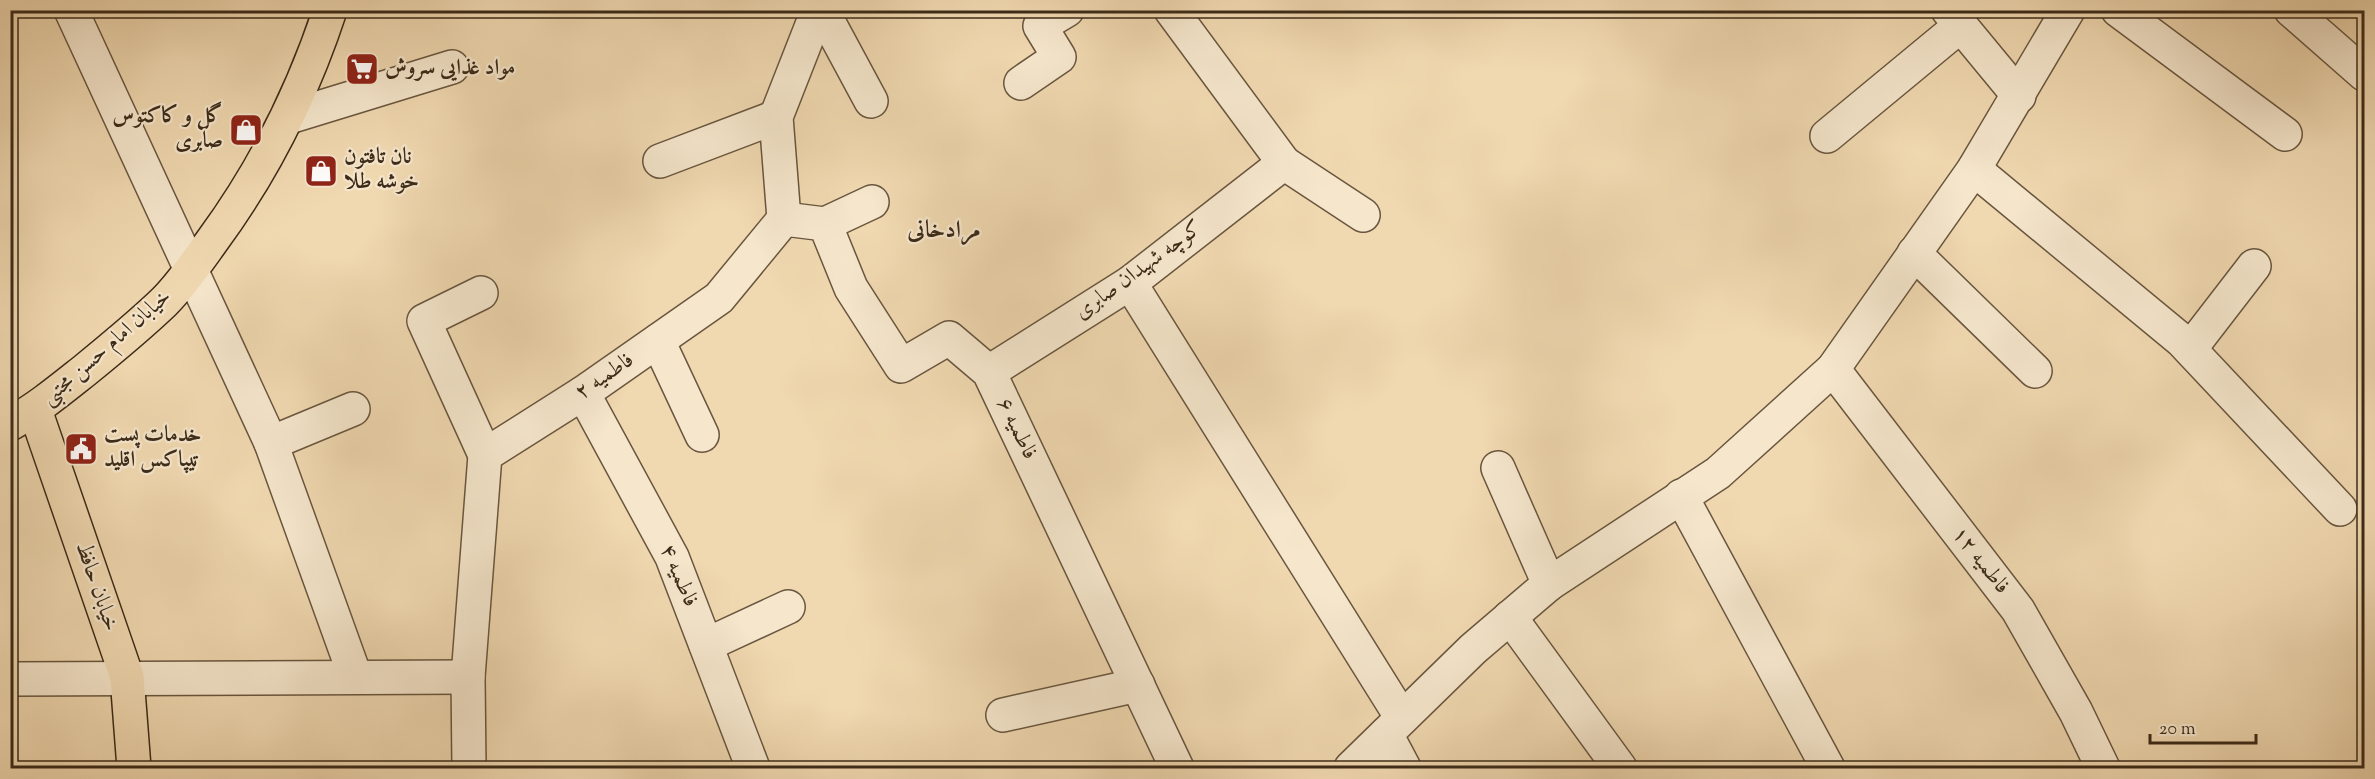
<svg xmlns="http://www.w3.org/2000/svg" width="2375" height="779" viewBox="0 0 2375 779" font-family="'Sorts Mill Goudy',Amiri,serif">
<rect width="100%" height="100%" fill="#f0d8b0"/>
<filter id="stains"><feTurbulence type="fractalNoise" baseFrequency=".00333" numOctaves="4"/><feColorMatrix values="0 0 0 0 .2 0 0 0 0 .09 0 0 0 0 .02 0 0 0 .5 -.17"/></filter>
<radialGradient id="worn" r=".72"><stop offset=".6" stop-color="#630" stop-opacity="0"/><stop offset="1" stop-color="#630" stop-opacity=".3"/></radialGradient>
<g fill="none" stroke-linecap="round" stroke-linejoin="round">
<defs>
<g id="minor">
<path d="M71 10 271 443 355 676"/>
<path d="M822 10 871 101"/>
<path d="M1948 10 2019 96"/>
<path d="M2118 10 2285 134"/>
<path d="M2291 10 2364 74"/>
<path d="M1021 83 1059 57 1040 26 1067 10"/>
<path d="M289 117 452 67"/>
<path d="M1827 136 1960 26"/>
<path d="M660 161 776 117"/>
<path d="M1284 163 1363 215"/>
<path d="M1974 169 2181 340 2340 509"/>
<path d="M784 219 825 224 851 288 901 366 949 338 989 372 1177 768"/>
<path d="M825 224 872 202"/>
<path d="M1914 253 2035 371"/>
<path d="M1130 283 1402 718"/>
<path d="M481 293 424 321 485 455"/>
<path d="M658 341 702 435"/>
<path d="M2190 349 2254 266"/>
<path d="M1833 369 2018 610 2076 712 2103 768"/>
<path d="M989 372 1130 283 1284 163 1171 10"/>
<path d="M583 393 672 557 753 768"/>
<path d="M271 443 353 409"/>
<path d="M1498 468 1549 584"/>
<path d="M1681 496 1828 768"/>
<path d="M1510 617 1620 768"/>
<path d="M706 645 788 607"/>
<path d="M10 679 468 677"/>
<path d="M1003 715 1138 685"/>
<path d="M1386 734 1404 768"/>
<path d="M469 768 468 677 485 455 583 393 719 298 784 219 776 117 818 10"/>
<path d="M1351 768 1473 649 1549 584 1718 473 1833 369 1974 169 2068 10"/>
</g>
<g id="major">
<path d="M35 410 127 677 134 768"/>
<path d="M10 424C37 409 60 390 84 371 111 349 139 326 164 302 182 284 197 262 212 241 265 169 302 95 330 10"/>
</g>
</defs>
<use href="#minor" stroke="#69563f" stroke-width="36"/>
<use href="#major" stroke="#3c2b19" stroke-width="36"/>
<use href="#minor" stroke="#f5e6cc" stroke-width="33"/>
<use href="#major" stroke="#f0d8b0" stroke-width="33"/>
</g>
<defs>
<symbol id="supermarket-square" viewBox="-11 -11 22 22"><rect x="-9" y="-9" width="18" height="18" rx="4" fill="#8f2418" stroke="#f5e6cc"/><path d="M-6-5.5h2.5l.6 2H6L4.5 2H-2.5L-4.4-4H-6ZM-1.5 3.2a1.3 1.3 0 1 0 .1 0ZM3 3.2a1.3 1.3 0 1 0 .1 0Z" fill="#fff"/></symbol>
<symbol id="shop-square" viewBox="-11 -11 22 22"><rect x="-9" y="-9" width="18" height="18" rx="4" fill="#8f2418" stroke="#f5e6cc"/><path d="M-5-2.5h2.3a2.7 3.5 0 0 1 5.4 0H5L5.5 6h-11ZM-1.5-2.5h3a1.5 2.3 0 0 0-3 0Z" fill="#fff"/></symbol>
<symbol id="civic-square" viewBox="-11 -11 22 22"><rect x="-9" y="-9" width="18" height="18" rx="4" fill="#8f2418" stroke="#f5e6cc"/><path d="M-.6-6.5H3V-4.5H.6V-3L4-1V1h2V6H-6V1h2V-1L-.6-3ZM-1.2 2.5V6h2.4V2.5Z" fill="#fff"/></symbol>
</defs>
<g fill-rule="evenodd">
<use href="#supermarket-square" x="343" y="50" width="38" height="38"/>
<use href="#shop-square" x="227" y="111" width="38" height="38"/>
<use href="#shop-square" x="302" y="152" width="38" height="38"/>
<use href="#civic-square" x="62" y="430" width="38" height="38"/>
</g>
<g text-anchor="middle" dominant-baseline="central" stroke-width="4.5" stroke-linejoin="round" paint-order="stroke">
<g font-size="22" font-weight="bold" fill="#3c2b19" stroke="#f5e6cc" text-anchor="start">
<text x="385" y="69">مواد غذایی سروش</text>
<text x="223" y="117" text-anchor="end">گل و کاکتوس<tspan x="223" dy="25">صابری</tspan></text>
<text x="344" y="158">نان تافتون<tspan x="344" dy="25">خوشه طلا</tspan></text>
<text x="104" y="436">خدمات پست<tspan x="104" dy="25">تیپاکس اقلید</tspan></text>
</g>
<g font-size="22" fill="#3c2b19" stroke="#f5e6cc">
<text transform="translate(1139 271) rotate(-36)">کوچه شهیدان صابری</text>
<text transform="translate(107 348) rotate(-41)">خیابان امام حسن مجتبی</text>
<text transform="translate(605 377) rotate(-34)">فاطمیه ۲</text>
<text transform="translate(1016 429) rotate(64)">فاطمیه ۶</text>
<text transform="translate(1980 561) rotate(52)">فاطمیه ۱۲</text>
<text transform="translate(678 576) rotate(67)">فاطمیه ۴</text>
<text transform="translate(96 587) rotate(71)">خیابان حافظ</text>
</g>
<g font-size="24" font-weight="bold" fill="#3c2b19" stroke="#f5e6cc">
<text x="944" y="231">مرادخانی</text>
</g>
</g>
<rect width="2375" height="779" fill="none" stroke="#f0d8b0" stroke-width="36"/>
<rect x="12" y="12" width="2351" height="755" fill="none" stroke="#3c2b19" stroke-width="3"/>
<rect x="18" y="18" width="2339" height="743" fill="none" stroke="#3c2b19" stroke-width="1.5"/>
<path d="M2150 734v9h106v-9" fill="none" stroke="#3c2b19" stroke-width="3"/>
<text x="2159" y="734" font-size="18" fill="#3c2b19" stroke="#f5e6cc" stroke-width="4.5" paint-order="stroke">20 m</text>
<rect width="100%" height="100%" filter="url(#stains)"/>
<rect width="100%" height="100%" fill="url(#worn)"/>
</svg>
